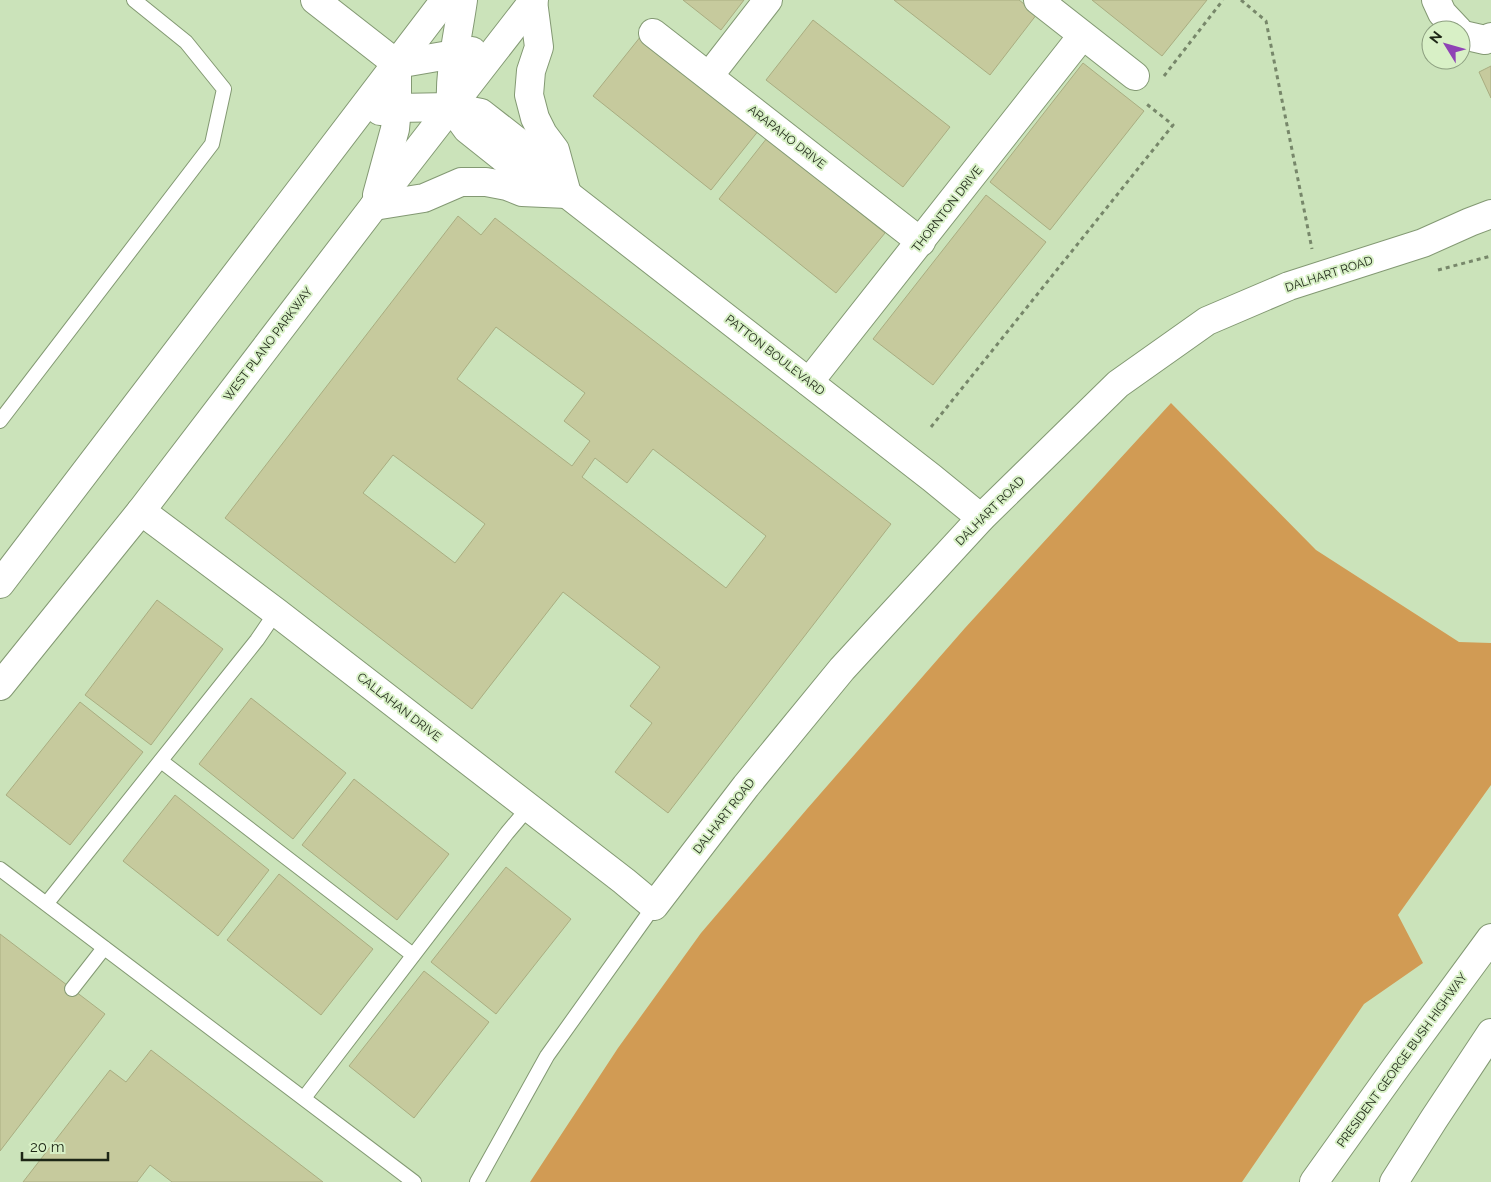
<svg xmlns="http://www.w3.org/2000/svg" width="1491" height="1182" viewBox="0 0 1491 1182" font-family="Raleway,sans-serif">
<rect width="100%" height="100%" fill="#cbe3ba"/>
<path fill="#d19b54" d="M1171 403 1316 550 1459 642 1491 643V785L1398 915 1423 963 1364 1004 1242 1182H530L618 1048 701 933 807 809 965 628Z"/>
<g fill="#c6ca9d" stroke="#a9ad81" fill-rule="evenodd">
<path d="M683 0H744L721 30Z"/>
<path d="M894 0H1019L1037 14 990 75Z"/>
<path d="M1092 0H1207L1162 56Z"/>
<path d="M813 20 950 127 903 187 766 80Z"/>
<path d="M641 36 759 130 711 190 593 96Z"/>
<path d="M1083 63 1144 111 1050 230 990 182Z"/>
<path d="M1491 66V98L1479 72Z"/>
<path d="M767 138 885 233 836 293 719 199Z"/>
<path d="M986 195 1046 242 933 385 873 339Z"/>
<path d="M458 216 481 235 495 218 891 524 668 813 615 772 652 723 630 706 660 667 563 592 472 709 225 518ZM496 327 585 393 564 421 590 441 572 466 457 379ZM653 449 766 536 726 588 582 477 595 458 627 483ZM393 455 485 524 455 563 363 493Z"/>
<path d="M157 600 223 649 151 745 85 695Z"/>
<path d="M251 698 346 773 293 839 199 764Z"/>
<path d="M80 702 143 752 70 845 6 795Z"/>
<path d="M354 779 449 854 397 920 302 845Z"/>
<path d="M175 795 269 870 218 936 123 861Z"/>
<path d="M506 867 571 919 496 1014 431 962Z"/>
<path d="M279 874 373 949 321 1015 227 940Z"/>
<path d="M0 934 105 1014 0 1151Z"/>
<path d="M424 971 489 1022 414 1118 349 1066Z"/>
<path d="M151 1050 323 1182H172L150 1165 137 1182H23L110 1070 126 1082Z"/>
</g>
<g fill="none" stroke-linecap="round" stroke-linejoin="round">
<defs>
<g id="service">
<path d="M0 421 212 144 224 89 186 42 134 0"/>
<path d="M161 761 413 955"/>
<path d="M0 869 414 1182"/>
<path d="M47 903 257 640 276 612"/>
<path d="M72 989 104 948"/>
<path d="M304 1098 507 833 529 807"/>
<path d="M477 1182 547 1056 654 906"/>
</g>
<g id="minor">
<path d="M1038 0 1135 76"/>
<path d="M1436 0 1442 13 1458 30"/>
<path d="M653 33 921 242"/>
<path d="M1461 34 1463 35 1485 40 1491 37"/>
<path d="M709 76 768 0"/>
<path d="M451 107 467 129 531 180 567 194 932 478 981 518"/>
<path d="M451 107 481 113 545 163 566 193"/>
<path d="M809 382 1082 36"/>
<path d="M141 511 276 612 624 881 654 906 746 786 842 669 981 518 1118 384 1207 321 1289 286 1423 243 1470 222 1491 214"/>
</g>
<path id="tertiary" d="M315 0 397 64"/>
<g id="secondary">
<path d="M397 64 472 51"/>
<path d="M451 107C449 71 458 36 463 0"/>
<path d="M380 111 397 108 451 107"/>
<path d="M377 195 395 129 397 108V64"/>
<path d="M374 206 424 198 461 182H486L507 186 522 192 567 194 555 150 543 134 535 118 529 95 531 71 539 47 533 1"/>
<path d="M0 584 445 0"/>
<path d="M0 686 141 511 374 206 534 0"/>
<path d="M1314 1182 1397 1066 1491 938"/>
</g>
<path id="motorway" d="M1394 1182 1434 1119 1491 1033"/>
</defs>
<use href="#service" stroke="#839973" stroke-width="16"/>
<use href="#minor" stroke="#839973" stroke-width="30"/>
<use href="#tertiary" stroke="#839973" stroke-width="30"/>
<use href="#secondary" stroke="#839973" stroke-width="30"/>
<use href="#motorway" stroke="#839973" stroke-width="30"/>
<g stroke="#77876a" stroke-width="3" stroke-dasharray="4 4" stroke-linecap="butt">
<path d="M1241 0 1266 21 1312 249"/>
<path d="M1164 76 1223 0"/>
<path d="M1438 270 1491 256"/>
<path d="M931 427 1173 125 1144 102"/>
</g>
<use href="#service" stroke="#fff" stroke-width="14"/>
<use href="#minor" stroke="#fff" stroke-width="28"/>
<use href="#tertiary" stroke="#fff" stroke-width="28"/>
<use href="#secondary" stroke="#fff" stroke-width="28"/>
<use href="#motorway" stroke="#fff" stroke-width="28"/>
</g>
<g text-anchor="middle" dominant-baseline="central" stroke-width="4" stroke-linejoin="round" paint-order="stroke">
<g font-size="12" fill="#1d2616" stroke="#d8f0c6">
<text transform="translate(787 137) rotate(38)">ARAPAHO DRIVE</text>
<text transform="translate(947 209) rotate(-52)">THORNTON DRIVE</text>
<text transform="translate(1329 274) rotate(-18)">DALHART ROAD</text>
<text transform="translate(268 344) rotate(-53)">WEST PLANO PARKWAY</text>
<text transform="translate(775 355) rotate(38)">PATTON BOULEVARD</text>
<text transform="translate(990 511) rotate(-45)">DALHART ROAD</text>
<text transform="translate(399 707) rotate(38)">CALLAHAN DRIVE</text>
<text transform="translate(724 816) rotate(-52)">DALHART ROAD</text>
<text transform="translate(1402 1060) rotate(-54)">PRESIDENT GEORGE BUSH HIGHWAY</text>
</g>
</g>
<g transform="translate(1446 45) rotate(307)"><circle r="24" fill="#d8f0c6" stroke="#8d9f80"/>
<path d="M0-4L9 19L0 12L-9 19Z" fill="#8f43b5"/>
<text y="-8" font-size="14" font-weight="bold" text-anchor="middle" fill="#1d2616">N</text>
</g>
<path d="M22 1152v8h86v-8" fill="none" stroke="#1d2616" stroke-width="2.5"/>
<text x="30" y="1152" font-size="15" fill="#1d2616" stroke="#d8f0c6" stroke-width="4" paint-order="stroke">20 m</text>
</svg>
